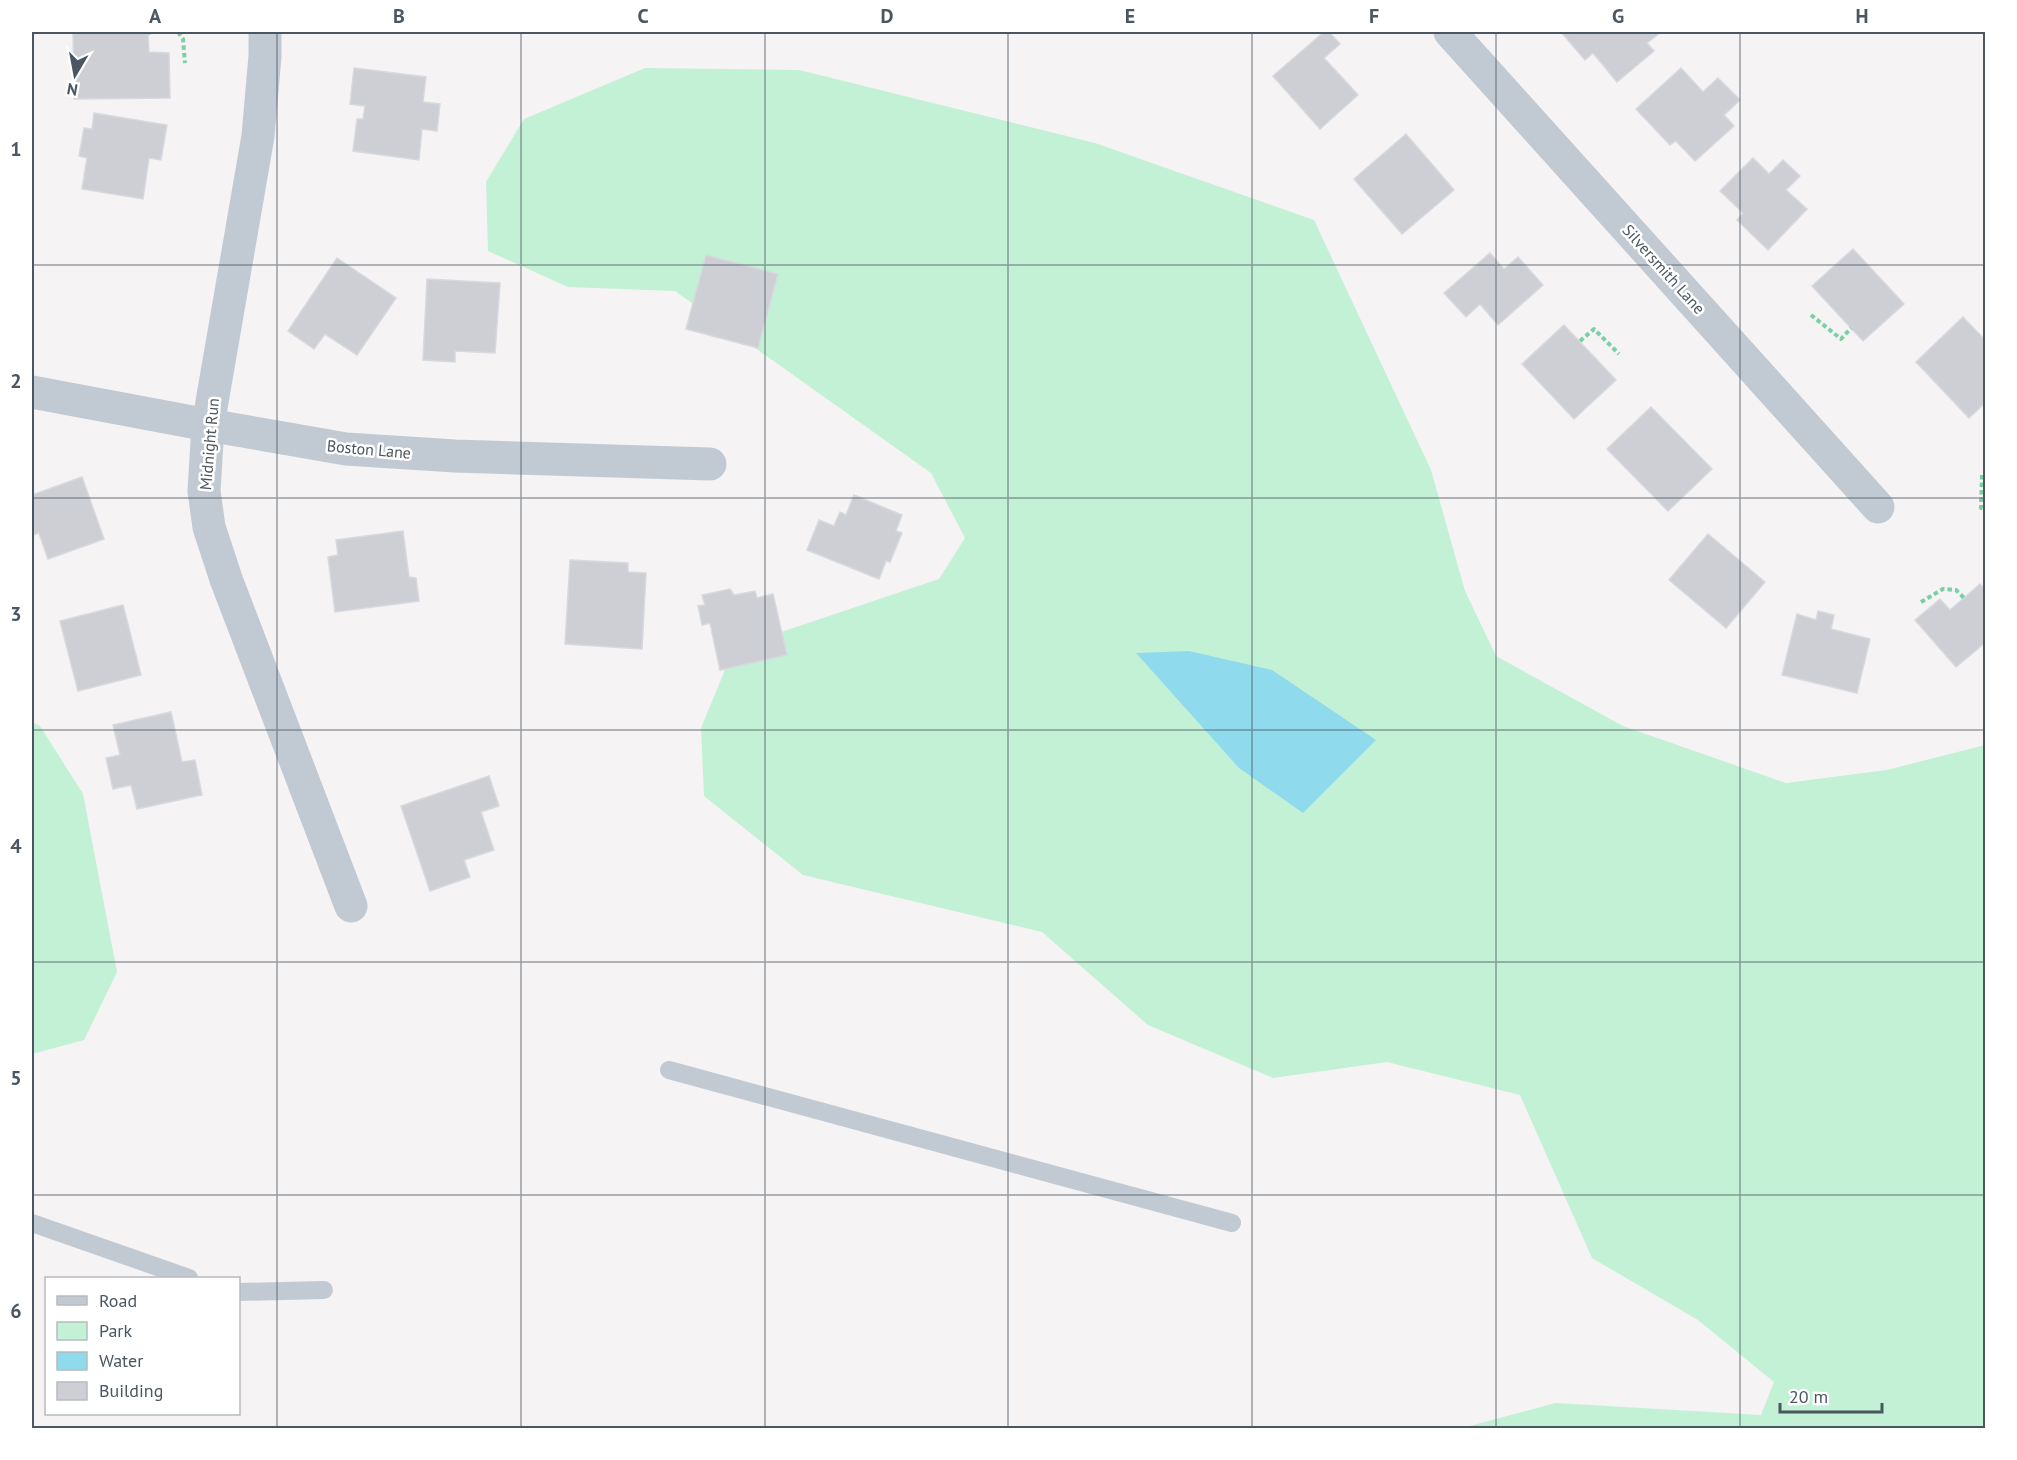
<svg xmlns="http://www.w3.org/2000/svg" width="2017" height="1460" viewBox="0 0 2017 1460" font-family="'PT Sans',sans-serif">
<rect width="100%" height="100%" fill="#f5f3f3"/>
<g fill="#c3f1d5">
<path d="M645 68 799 70 1095 143 1314 220 1431 470 1465 591 1496 656 1623 726 1786 783 1887 770 1985 745V1428H1462L1556 1403 1761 1415 1774 1382 1698 1320 1592 1258 1520 1095 1387 1062 1273 1078 1148 1025 1042 932 803 875 704 796 701 728 734 648 939 579 965 538 931 473 675 291 568 287 488 251 486 182 524 119Z"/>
<path d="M32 722 40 726 83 794 117 972 84 1040 32 1054Z"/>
</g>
<path fill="#90daee" d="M1189 651 1272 670 1376 740 1303 813 1239 768 1136 653Z"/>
<g fill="#cdcfd5" stroke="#d7d9de" stroke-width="1.5">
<path d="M73 32H148L149 52 169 53 170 98 74 99Z"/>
<path d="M1324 32H1329L1340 44 1324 58 1358 95 1320 129 1273 76Z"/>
<path d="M1561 32H1661L1647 43 1654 51 1617 82 1593 53 1585 60Z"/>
<path d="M354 68 426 77 423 102 440 104 437 131 422 129 419 160 353 151 357 119H363L365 106 350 104Z"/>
<path d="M1681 68 1703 92 1718 78 1740 100 1724 115 1734 126 1695 161 1676 141 1670 145 1636 109Z"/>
<path d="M94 113 167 125 161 160 149 158 143 199 82 189 87 158 79 156 84 128 92 129Z"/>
<path d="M1406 134 1454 190 1402 234 1354 179Z"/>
<path d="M1753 158 1769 174 1783 160 1800 176 1786 190 1807 209 1768 250 1737 220 1743 213 1720 191Z"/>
<path d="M1853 249 1904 304 1863 341 1812 286Z"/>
<path d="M1490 253 1504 269 1518 257 1543 285 1498 325 1480 304 1466 317 1444 293Z"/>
<path d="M706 255 778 274 758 348 686 329Z"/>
<path d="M337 258 396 298 357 355 325 334 314 349 288 331Z"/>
<path d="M427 279 500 283 495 353 455 351V362L423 360Z"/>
<path d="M1963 317 1986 341V402L1969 418 1916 362Z"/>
<path d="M1564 325 1616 380 1574 419 1522 364Z"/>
<path d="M1651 407 1712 469 1668 511 1607 449Z"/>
<path d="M82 477 104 539 48 559 39 533 32 535V495Z"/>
<path d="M854 495 902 515 896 531 902 533 890 562 886 561 879 579 807 550 819 520 834 526 840 512 846 515Z"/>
<path d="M403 531 409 577 416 578 419 601 335 612 328 557 338 555 336 540Z"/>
<path d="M1708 534 1765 582 1726 628 1669 580Z"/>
<path d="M570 560 628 563V572L646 573 642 649 565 644Z"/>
<path d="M1980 584 1986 590V642L1956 667 1915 620 1940 599 1950 610Z"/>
<path d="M730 589 734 595 755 591 757 598 773 594 787 655 720 670 710 623 702 625 698 606 705 605 702 595Z"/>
<path d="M123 605 141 675 78 691 60 621Z"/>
<path d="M1818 611 1834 615 1831 629 1870 639 1857 693 1782 675 1797 614 1816 620Z"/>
<path d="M171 712 182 762 195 760 202 795 137 809 131 785 113 789 106 758 120 755 113 725Z"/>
<path d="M489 776 499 806 481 812 494 850 464 860 470 877 430 891 401 806Z"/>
</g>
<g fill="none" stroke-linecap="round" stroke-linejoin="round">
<g stroke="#7ad0a6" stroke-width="4" stroke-dasharray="4.5 3" stroke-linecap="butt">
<path d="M178 32 183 39 185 63"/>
<path d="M148 33 151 32"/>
<path d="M1811 315 1841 339 1851 328"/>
<path d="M1580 341 1594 329 1619 354"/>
<path d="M1982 475 1981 508 1986 509"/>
<path d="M1921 602 1943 589 1956 590 1964 598"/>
</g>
<g stroke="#c1cad2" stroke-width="18">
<path d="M669 1070 1232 1223"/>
<path d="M32 1223 189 1278"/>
<path d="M238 1292 324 1290"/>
</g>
<g stroke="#c1cad2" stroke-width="33">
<path d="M265 32V56L258 136 208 425 204 491 209 527 226 579 351 906"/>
<path d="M1450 32 1878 507"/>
<path d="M32 392 208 425 346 449 455 456 710 464"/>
</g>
</g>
<path fill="none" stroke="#4a5661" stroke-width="1.5" stroke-opacity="0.55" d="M277 32V1428M521 32V1428M765 32V1428M1008 32V1428M1252 32V1428M1496 32V1428M1740 32V1428M32 265H1986M32 498H1986M32 730H1986M32 962H1986M32 1195H1986"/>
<g text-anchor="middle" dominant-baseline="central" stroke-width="5" stroke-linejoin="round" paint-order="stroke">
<g font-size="16" fill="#4a5661" stroke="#fff">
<text transform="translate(1664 269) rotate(48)">Silversmith Lane</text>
<text transform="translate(209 444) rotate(-85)">Midnight Run</text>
<text transform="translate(369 449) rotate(5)">Boston Lane</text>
</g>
</g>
<rect width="2017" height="1460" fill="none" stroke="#ffffff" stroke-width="66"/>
<rect x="45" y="1277" width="195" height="138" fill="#ffffff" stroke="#b7bbc0" stroke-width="1.5"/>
<rect x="57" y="1296" width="30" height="9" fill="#c1cad2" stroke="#b7bbc0" stroke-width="1.5"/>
<text x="99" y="1307" font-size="18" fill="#4a5661">Road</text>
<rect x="57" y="1322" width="30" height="18" fill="#c3f1d5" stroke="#b7bbc0" stroke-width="1.5"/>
<text x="99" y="1337" font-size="18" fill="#4a5661">Park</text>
<rect x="57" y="1352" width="30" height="18" fill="#90daee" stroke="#b7bbc0" stroke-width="1.5"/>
<text x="99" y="1367" font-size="18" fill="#4a5661">Water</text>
<rect x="57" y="1382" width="30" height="18" fill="#cdcfd5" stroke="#b7bbc0" stroke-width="1.5"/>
<text x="99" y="1397" font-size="18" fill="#4a5661">Building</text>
<g transform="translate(75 75) rotate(190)" stroke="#ffffff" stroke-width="4.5" paint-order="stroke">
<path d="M0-4.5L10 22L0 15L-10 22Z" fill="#4a5661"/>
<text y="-9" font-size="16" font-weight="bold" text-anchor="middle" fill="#4a5661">N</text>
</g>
<path d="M1780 1403v9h102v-9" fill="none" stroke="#4a5661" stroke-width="3"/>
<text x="1789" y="1403" font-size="18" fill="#4a5661" stroke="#ffffff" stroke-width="4.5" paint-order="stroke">20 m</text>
<rect x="33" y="33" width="1951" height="1394" fill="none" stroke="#4a5661" stroke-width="2"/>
<g font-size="20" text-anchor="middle" font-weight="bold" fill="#4a5661">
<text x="155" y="23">A</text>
<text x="399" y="23">B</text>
<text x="643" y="23">C</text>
<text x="887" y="23">D</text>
<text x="1130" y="23">E</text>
<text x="1374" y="23">F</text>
<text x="1618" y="23">G</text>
<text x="1862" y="23">H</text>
<text x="16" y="156">1</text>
<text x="16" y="388">2</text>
<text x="16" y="621">3</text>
<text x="16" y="853">4</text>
<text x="16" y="1085">5</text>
<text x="16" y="1318">6</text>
</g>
</svg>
